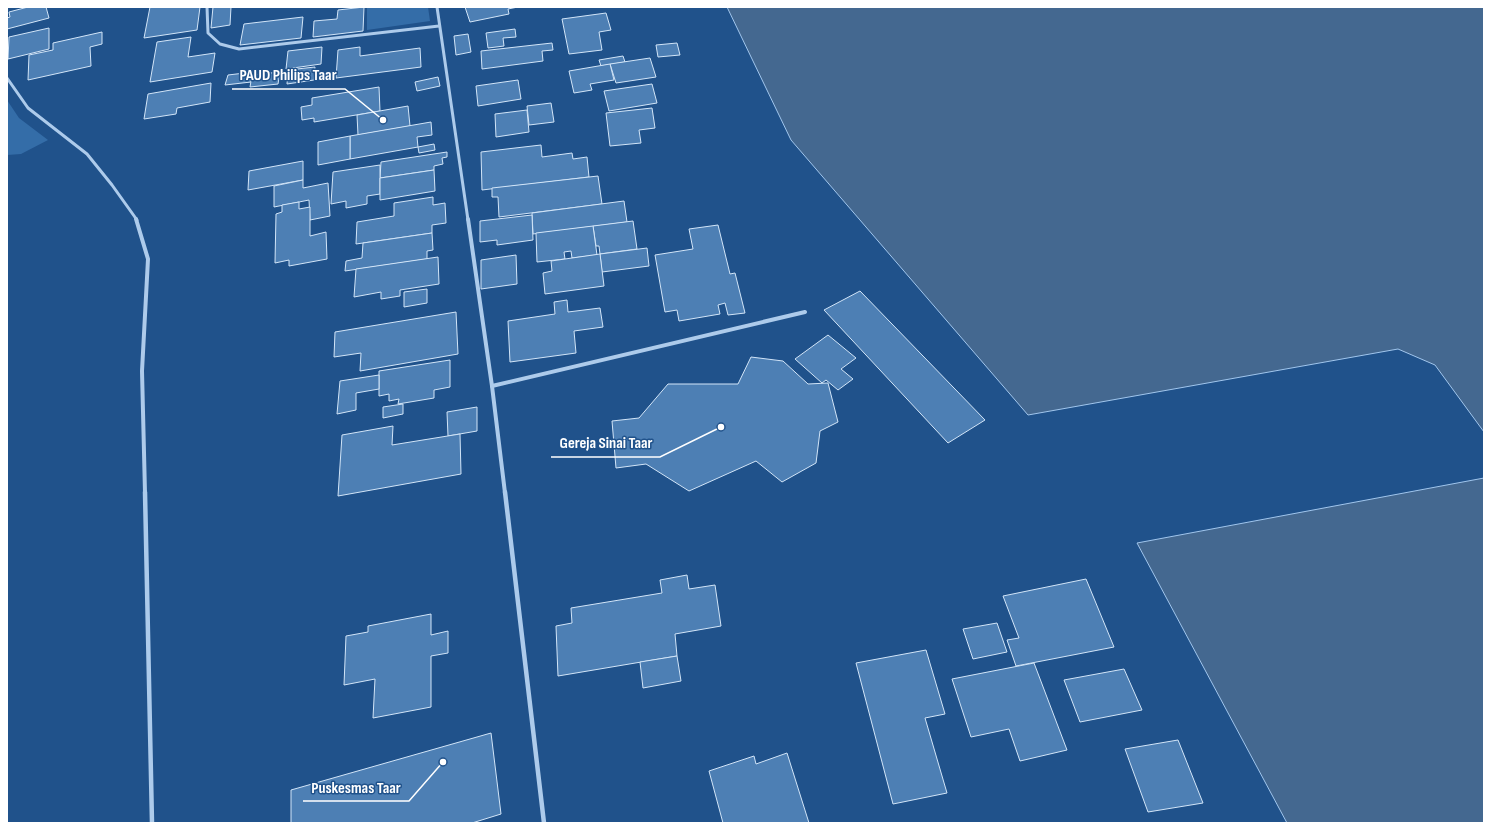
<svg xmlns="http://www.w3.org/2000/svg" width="1491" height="830" viewBox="0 0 1491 830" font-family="'Sofia Sans Condensed',sans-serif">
<rect width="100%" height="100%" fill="#20528b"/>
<g fill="#346da8">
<path d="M367 7H428L430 21 367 30Z"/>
<path d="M7 100 19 118 48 140 21 154 7 155Z"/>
</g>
<g fill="#446890" stroke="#a1c6ed">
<path d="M727 7H1484V432L1435 365 1398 349 1028 415 791 140Z"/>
<path d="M1484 478V823H1287L1137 543Z"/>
</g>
<g fill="#4d7fb4" stroke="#d2e5f8">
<path d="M28 7H46L49 18 7 29V18L10 17 9 12Z"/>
<path d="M150 7H200L197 30 144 38Z"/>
<path d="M213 7H231L230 25 211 28Z"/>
<path d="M364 7 363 31 313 37 314 21 337 19 338 10Z"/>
<path d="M465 7H518L508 9 509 14 470 22Z"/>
<path d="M606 13 611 30 599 32 602 50 569 54 562 19Z"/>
<path d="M303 17 301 38 240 45 244 24Z"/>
<path d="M49 28V49L8 59 9 37Z"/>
<path d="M515 29 516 37 503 38 504 46 488 48 486 33Z"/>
<path d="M102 32V44L90 47 91 66 28 80 29 55 53 50V43Z"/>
<path d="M468 34 471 52 456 55 454 36Z"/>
<path d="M191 37 188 57 215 53 212 72 150 82 157 42Z"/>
<path d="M552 43 553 50 542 51 543 61 482 69 481 51Z"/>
<path d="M677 43 680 55 658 57 656 45Z"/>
<path d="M322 47 321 64 286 69 288 51Z"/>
<path d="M360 47V56L420 48 421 67 336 78 338 50Z"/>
<path d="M623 56 625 62 601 66 599 60Z"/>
<path d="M650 58 656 77 616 83 610 64Z"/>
<path d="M610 64 614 80 590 84 592 90 574 93 569 71Z"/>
<path d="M315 67 314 80 287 84 288 70Z"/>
<path d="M253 72 251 82 225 85 228 75Z"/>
<path d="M280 72 278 84 250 87 252 75Z"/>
<path d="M438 77 440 86 417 91 415 82Z"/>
<path d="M518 80 521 99 478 106 476 86Z"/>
<path d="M211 83 210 102 177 108 176 114 144 119 148 94Z"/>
<path d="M652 84 657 103 609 111 604 91Z"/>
<path d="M379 87 380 111 314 122V118L302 120 301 107 312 105V98Z"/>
<path d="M551 103 554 122 529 125 527 106Z"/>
<path d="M408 106 410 126 358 135 357 115Z"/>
<path d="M652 108 655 128 639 130 641 143 610 146 606 113Z"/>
<path d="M527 110 529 132 496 137 495 114Z"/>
<path d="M431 122 432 135 417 137 418 147 350 159V136Z"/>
<path d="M350 136V159L318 165V142Z"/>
<path d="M434 144 435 150 419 153 418 147Z"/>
<path d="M541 145 542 157 572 153 573 159 587 157 589 177 482 190 481 152Z"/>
<path d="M447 152V157L442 158 443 164 434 166V170L380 178 381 162Z"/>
<path d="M303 161V180L248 190 249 171Z"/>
<path d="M380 165V194L367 196V204L346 208V201L331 204 333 172Z"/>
<path d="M434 170 435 191 380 200V178Z"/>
<path d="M598 176 602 204 499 217 498 197H492V188Z"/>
<path d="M303 180V188L328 183 330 216 310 220 309 200 274 207V186Z"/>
<path d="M433 197V205L445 203 446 223 432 225V233L356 244 357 222 394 216V203Z"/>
<path d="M624 201 627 222 533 234 532 213Z"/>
<path d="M299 202V209L310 207V236L326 232 327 259 289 266V260L275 263 276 214 282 212V205Z"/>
<path d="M532 215 533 240 497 245V240L480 242V221Z"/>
<path d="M633 221 637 249 600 254 599 246H596L593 226Z"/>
<path d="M718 225 730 274 735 273 745 313 728 315 725 303 718 305 720 314 679 321 677 310 665 312 655 255 693 249 689 229Z"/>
<path d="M593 226 597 255 572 258 571 251 564 252 565 259 537 262 536 233Z"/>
<path d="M432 233 433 250 427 251V259L345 271 346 261 362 258 363 243Z"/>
<path d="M647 248 649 266 602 272 600 254Z"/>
<path d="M600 254 604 286 545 294 543 273 552 271 551 261Z"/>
<path d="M516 255 517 284 481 289V260Z"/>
<path d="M438 257 439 284 400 290V296L381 299V292L354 297 356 269Z"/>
<path d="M427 289V303L404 307V292Z"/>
<path d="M860 291 985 420 948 443 824 310Z"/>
<path d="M567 300 568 312 600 308 603 327 574 331 576 353 510 362 508 321 555 314 554 302Z"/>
<path d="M456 312 458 354 360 371 361 353 334 357 335 332Z"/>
<path d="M828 335 856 358 841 369 853 379 838 390 826 380 822 383 795 359Z"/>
<path d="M751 357 783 361 808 384 828 383 838 422 820 431 816 463 782 482 756 461 689 491 646 464 616 468 612 421 639 418 668 384H738Z"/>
<path d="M450 360V387L434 390V398L398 404 399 399 389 401V394L379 396V371Z"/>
<path d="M379 375V389L356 393V410L337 414 340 381Z"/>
<path d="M403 404V414L383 418V407Z"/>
<path d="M477 407V431L448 436 447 412Z"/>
<path d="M393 426 392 445 460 434 461 474 338 496 342 435Z"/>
<path d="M687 575 689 589 715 585 721 626 675 634 677 656 558 676 556 626 572 623 571 608 662 593 660 580Z"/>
<path d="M1086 579 1114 647 1016 666 1007 640 1019 638 1003 596Z"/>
<path d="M431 614V635L448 631V653L431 656V707L373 718 375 679 344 685 346 636 368 632V626Z"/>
<path d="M997 623 1007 652 973 659 963 629Z"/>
<path d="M926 650 945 714 925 718 947 793 893 804 856 663Z"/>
<path d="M677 656 681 681 643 688 640 662Z"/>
<path d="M1034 663 1067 750 1020 761 1009 729 971 737 952 679Z"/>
<path d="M1124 669 1142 710 1080 722 1064 680Z"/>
<path d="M491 733 501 814 472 823H291V790Z"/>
<path d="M1178 740 1203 803 1148 812 1125 749Z"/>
<path d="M787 753 809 823H723L709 771 754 756 756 764Z"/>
</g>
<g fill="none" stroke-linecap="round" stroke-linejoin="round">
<g stroke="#adcbeb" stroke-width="3">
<path d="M207 7 208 33 220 44 239 49 439 26"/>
<path d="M437 7 468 220"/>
<path d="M7 78 28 108 87 154 112 185 137 220"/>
</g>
<g stroke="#adcbeb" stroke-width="4">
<path d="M136 219 148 259 142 371 145 493"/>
<path d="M468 219 492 386 505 493"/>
<path d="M492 386 805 312"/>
</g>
<g stroke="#adcbeb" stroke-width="4.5">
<path d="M145 492 152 823"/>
<path d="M505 492 544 823"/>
</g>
</g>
<path fill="none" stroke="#fff" stroke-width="1.5" d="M383 120L345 89H232M721 427L660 457H551M443 762L409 801H303"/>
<g fill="#fff" stroke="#20528b" stroke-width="1.5">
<circle cx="383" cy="120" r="4"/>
<circle cx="721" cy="427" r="4"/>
<circle cx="443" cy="762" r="4"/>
</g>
<g font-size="16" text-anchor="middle" font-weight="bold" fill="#fff" stroke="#20528b" stroke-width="3" stroke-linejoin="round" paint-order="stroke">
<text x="288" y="80">PAUD Philips Taar</text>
<text x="606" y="448">Gereja Sinai Taar</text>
<text x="356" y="793">Puskesmas Taar</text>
</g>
<rect width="1491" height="830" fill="none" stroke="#ffffff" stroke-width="16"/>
</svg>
